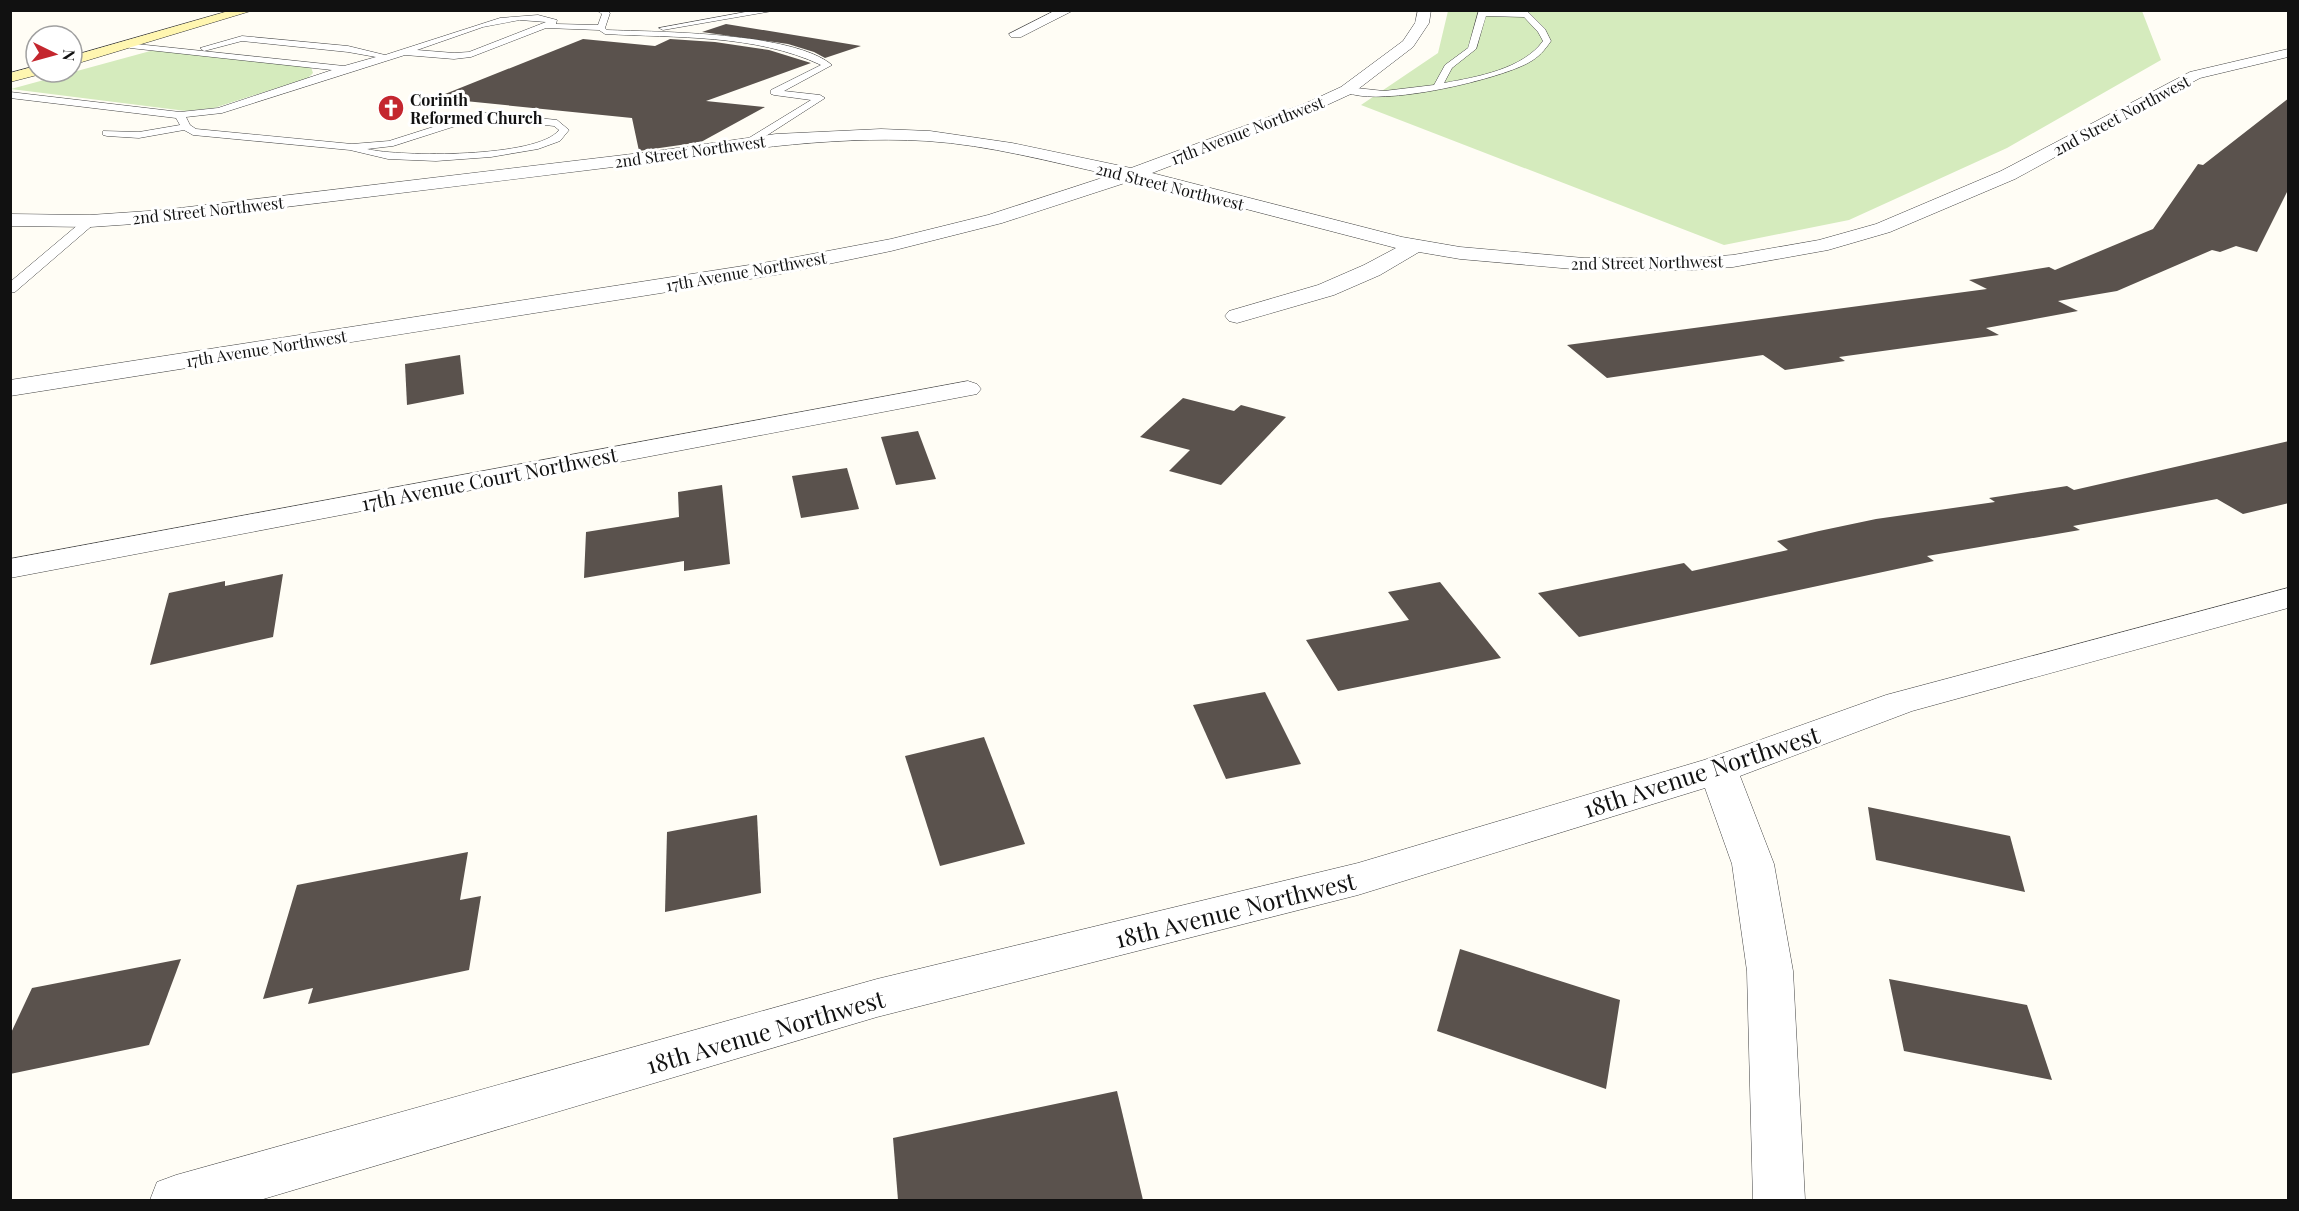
<svg xmlns="http://www.w3.org/2000/svg" width="2299" height="1211" viewBox="0 0 2299 1211" font-family="'Playfair Display',serif">
<rect width="100%" height="100%" fill="#fffdf5"/>
<g fill="#d5ebbd">
<path d="M1448 11H2142L2161 60 2007 148 1849 220 1724 245 1361 105 1438 53Z"/>
<path d="M154 50 311 67 313 73 308 78 214 108 186 111 11 89Z"/>
</g>
<g fill="#5a524d">
<path d="M726 24 861 46 825 58 814 52 788 44 702 32Z"/>
<path d="M583 39 655 46 670 39 715 42 769 50 811 63 706 101 765 107 701 142 639 151 632 118 435 98Z"/>
<path d="M2289 98V188L2257 252 2236 246 2220 252 2212 250 2117 291 2058 301 2078 311 1986 328 1999 335 1839 357 1845 361 1785 370 1763 355 1607 378 1567 345 1987 289 1969 280 2049 267 2055 270 2153 229 2198 164 2203 165Z"/>
<path d="M460 355 464 394 407 405 405 364Z"/>
<path d="M1183 398 1234 411 1241 405 1286 417 1221 485 1169 471 1190 450 1140 437Z"/>
<path d="M918 431 936 479 896 485 881 437Z"/>
<path d="M2289 441V503L2243 514 2217 499 2073 526 2080 530 1927 556 1934 561 1579 637 1538 593 1684 563 1692 571 1788 550 1777 541 1819 531 1876 519 1995 502 1989 498 2067 486 2074 490Z"/>
<path d="M847 468 859 509 801 518 792 476Z"/>
<path d="M722 485 730 564 684 571V561L584 578 586 532 679 517 678 492Z"/>
<path d="M283 574 273 637 150 665 169 593 225 581V586Z"/>
<path d="M1440 582 1501 658 1338 691 1306 640 1409 620 1388 592Z"/>
<path d="M1265 692 1301 764 1226 779 1193 705Z"/>
<path d="M984 737 1025 844 940 866 905 756Z"/>
<path d="M1868 807 2010 836 2025 892 1876 860Z"/>
<path d="M757 815 761 893 665 912 667 832Z"/>
<path d="M468 852 460 900 481 896 469 970 308 1004 313 988 263 999 297 885Z"/>
<path d="M1460 949 1620 1000 1606 1089 1437 1031Z"/>
<path d="M181 959 149 1045 10 1074V1035L32 988Z"/>
<path d="M1889 979 2027 1005 2052 1080 1904 1051Z"/>
<path d="M1117 1091 1143 1200H898L893 1138Z"/>
</g>
<g fill="none" stroke-linecap="round" stroke-linejoin="round">
<defs>
<g id="lane">
<path d="M596 10H607L610 13 605 28 607 30C660 32 793 32 832 65L784 91 820 95 825 98 752 145H744V141L811 100 774 95 771 94V90L821 65C755 34 676 38 605 34L599 30 546 28 471 57 454 59 405 55 222 113 186 117 190 125 196 129 352 144 389 141 480 112 557 120 569 130 560 141 538 149 491 157 436 161 388 159 350 150 193 135 184 130 139 138 107 136 103 135V131L139 132 180 125 176 118 10 98V92L180 112 218 108 332 70 130 48 126 45 127 43 344 66 376 57 348 52 242 41 204 51 200 48 242 36 348 46 385 55 500 18 538 15 557 20 556 24 598 25 602 14ZM520 20 546 22 469 52 454 53 417 50 483 27ZM481 118 554 126 559 130C538 158 400 157 367 149L393 146Z"/>
<path d="M756 10H778L663 30 659 28Z"/>
<path d="M1479 10 1519 12 1517 10H1526L1545 29 1551 41C1544 51 1539 57 1528 63 1497 80 1371 110 1342 90L1347 87 1384 91 1434 85 1445 65 1468 48ZM1486 16 1524 17 1538 32 1543 41C1523 69 1477 77 1444 83L1452 68 1476 49Z"/>
<path d="M90 217 96 221 94 224 15 292 10 293V282L86 218Z"/>
</g>
<g id="street">
<path d="M1056 10H1074L1021 37H1011L1009 34Z"/>
<path d="M1418 10H1431L1429 23 1413 47 1353 93 1316 110 1152 173 1402 237 1460 247 1584 258H1692L1733 255 1819 240 1876 224 2001 171 2190 72 2288 49V57L2200 78 2015 179 1890 232 1828 250 1733 267 1692 270H1584L1460 259 1419 252 1380 275 1334 295 1237 323 1229 321 1225 316 1229 311 1318 285 1364 265 1396 248 1134 180 1002 223 891 251 775 275 10 396V380L775 261 891 239 988 215 1111 175C1051 162 989 145 927 141 824 135 723 153 621 166 468 185 316 203 163 222L90 227 10 226V214L90 215 163 210 649 152 776 134 881 129 930 131 1012 143 1131 168 1304 104 1341 87 1403 41 1415 23Z"/>
<path d="M968 381 977 384 981 389 977 394 10 578V559Z"/>
<path d="M2288 588V608L1912 711 1740 776 1774 864 1793 971 1805 1200H1753L1747 971 1732 864 1705 788 1358 895 877 1017 260 1200H150L157 1182 176 1175 877 979 1358 863 1704 760 1886 695Z"/>
</g>
<g id="secondary">
<path d="M232 10H254L72 65V56Z"/>
<path d="M36 66V72H43L41 74 10 82V73Z"/>
</g>
</defs>
<use href="#lane" stroke="#444" stroke-width="1"/>
<use href="#street" stroke="#444" stroke-width="1"/>
<use href="#secondary" stroke="#333" stroke-width="1"/>
<use href="#lane" fill="#fff" fill-rule="evenodd"/>
<use href="#street" fill="#fff" fill-rule="evenodd"/>
<use href="#secondary" fill="#fff6b0" fill-rule="evenodd"/>
</g>
<defs>
<symbol id="church-disc" viewBox="-11 -11 22 22"><circle r="9.5" fill="#c4262e" stroke="#fff"/><path d="M-1.2-6h2.4v3.5h3.3v2.4h-3.3V6h-2.4V-.1h-3.3v-2.4h3.3Z" fill="#fff"/></symbol>
</defs>
<g fill-rule="evenodd">
<use href="#church-disc" x="376" y="93" width="30" height="30"/>
</g>
<g text-anchor="middle" dominant-baseline="central" stroke-width="6" stroke-linejoin="round" paint-order="stroke">
<g font-size="16" font-weight="bold" fill="#111" stroke="#fff" text-anchor="start">
<text x="410" y="99">Corinth<tspan x="410" dy="18">Reformed Church</tspan></text>
</g>
<g font-size="16" fill="#111" stroke="#fff">
<text transform="translate(2121 115) rotate(-28)">2nd Street Northwest</text>
<text transform="translate(1247 130) rotate(-21)">17th Avenue Northwest</text>
<text transform="translate(690 151) rotate(-8)">2nd Street Northwest</text>
<text transform="translate(1170 186) rotate(14)">2nd Street Northwest</text>
<text transform="translate(208 210) rotate(-6)">2nd Street Northwest</text>
<text transform="translate(1647 262) rotate(-1)">2nd Street Northwest</text>
<text transform="translate(746 271) rotate(-10)">17th Avenue Northwest</text>
<text transform="translate(266 348) rotate(-9)">17th Avenue Northwest</text>
</g>
<g font-size="20" fill="#111" stroke="#fff">
<text transform="translate(489 478) rotate(-11)">17th Avenue Court Northwest</text>
</g>
<g font-size="24" fill="#111" stroke="#fff">
<text transform="translate(1701 771) rotate(-18)">18th Avenue Northwest</text>
<text transform="translate(1235 909) rotate(-14)">18th Avenue Northwest</text>
<text transform="translate(765 1031) rotate(-16)">18th Avenue Northwest</text>
</g>
</g>
<rect width="2299" height="1211" fill="none" stroke="#111111" stroke-width="24"/>
<g transform="translate(54 54) rotate(95)"><circle r="28" fill="#ffffff" stroke="#a0a0a0" stroke-width="1.5"/>
<path d="M0-4.5L10 22L0 15L-10 22Z" fill="#c4262e"/>
<text y="-9" font-size="16" font-weight="bold" text-anchor="middle" fill="#111111">N</text>
</g>
</svg>
